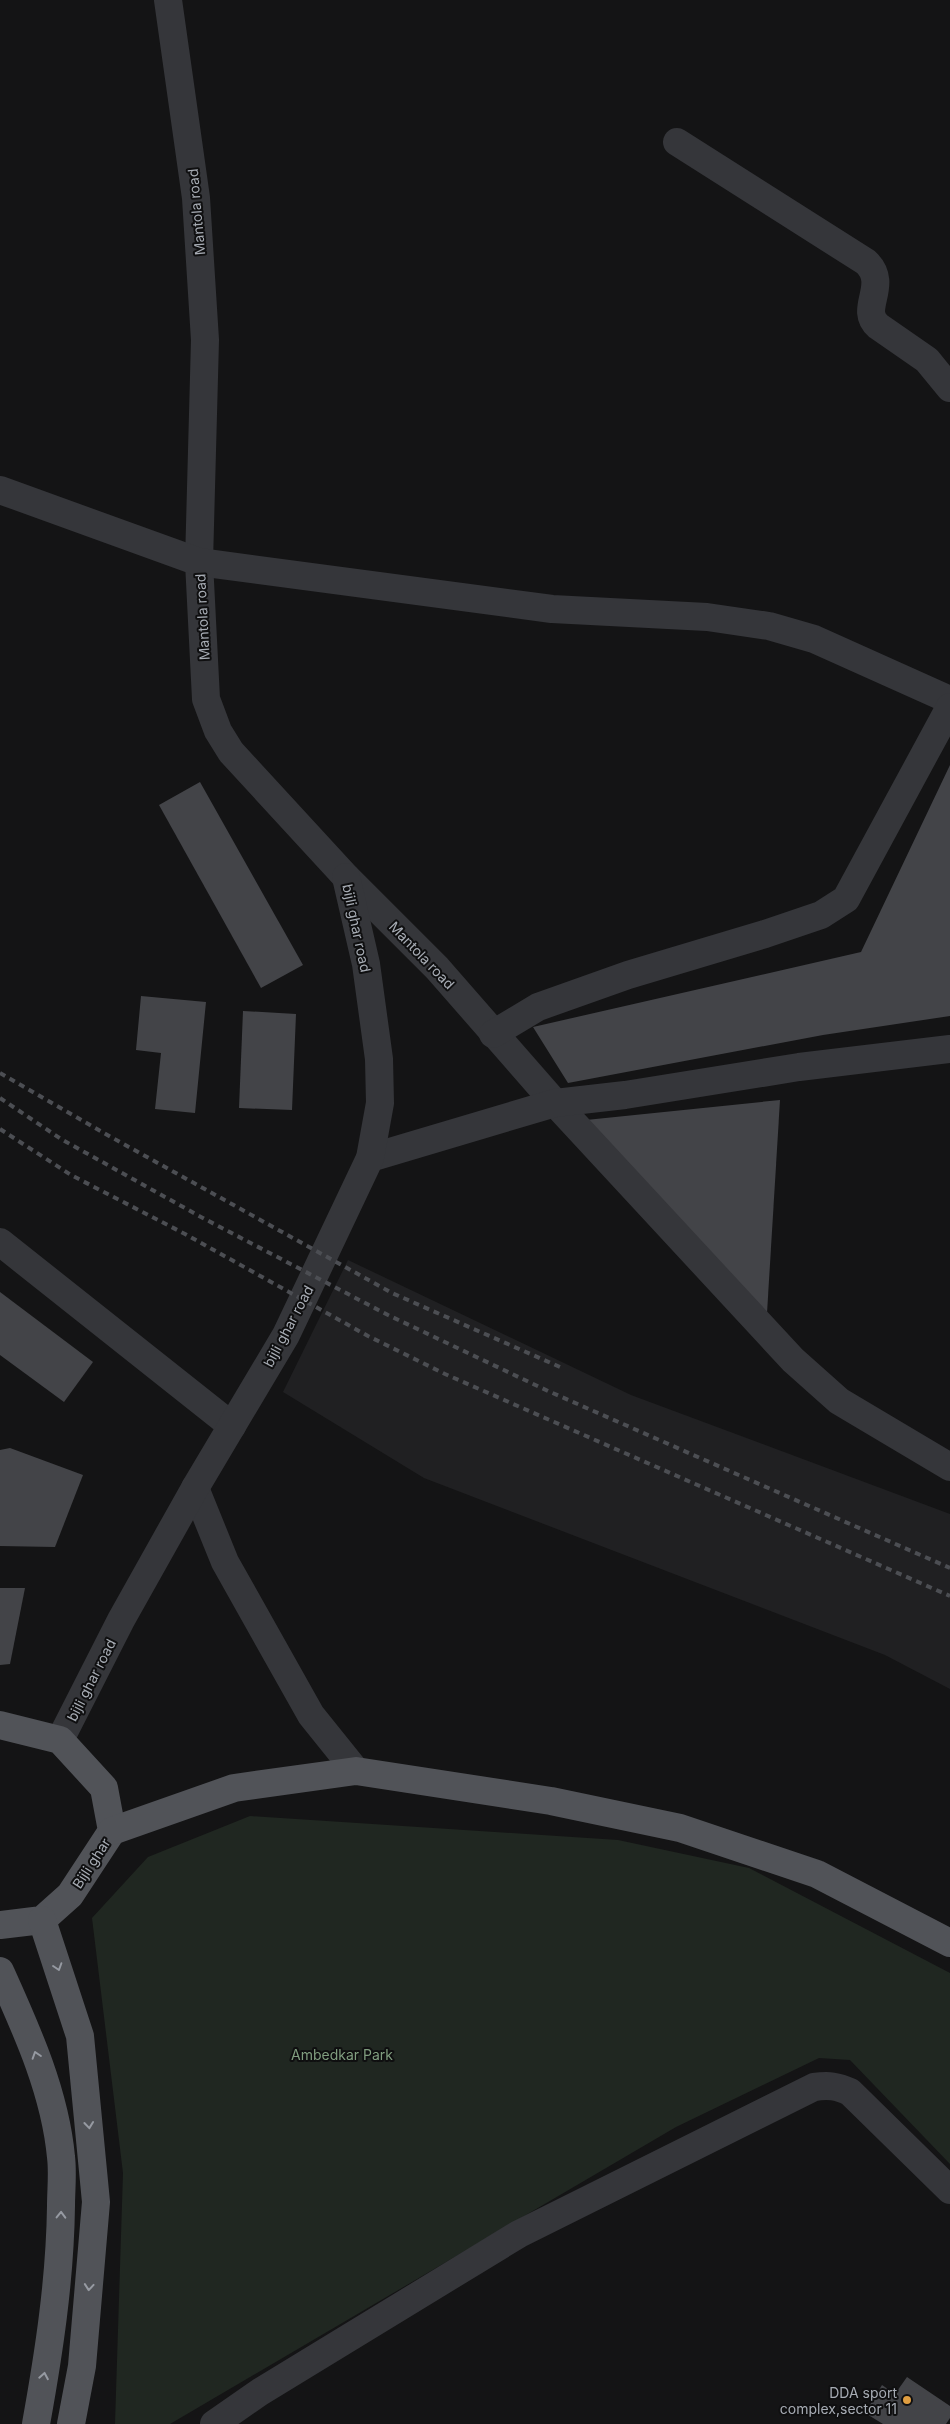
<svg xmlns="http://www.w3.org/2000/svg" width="950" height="2424" viewBox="0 0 950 2424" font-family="Inter,sans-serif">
<rect width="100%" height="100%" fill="#141415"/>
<path fill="#202022" d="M348 1260 631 1395 950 1514V1689L885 1655 424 1478 283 1392Z"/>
<path fill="#202721" d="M250 1816 618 1840 749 1868 950 1973V2164L850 2060 819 2058 676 2127 170 2424H115L123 2173 92 1918 148 1857Z"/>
<g fill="#434448">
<path d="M950 765V1016L823 1035 568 1083 533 1027 861 952Z"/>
<path d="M200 782 303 965 261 988 159 805Z"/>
<path d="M141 996 206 1002 195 1113 155 1109 161 1053 136 1050Z"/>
<path d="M243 1011 296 1014 292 1110 239 1108Z"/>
<path d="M780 1100 767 1313 586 1120Z"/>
<path d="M0 1292 93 1362 64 1402 0 1355Z"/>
<path d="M10 1448 83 1475 55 1547 0 1546V1450Z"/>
<path d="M0 1588H25L10 1664 0 1665Z"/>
<path d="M907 2377 950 2406V2418L946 2424H883L865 2413 882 2385 895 2394Z"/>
</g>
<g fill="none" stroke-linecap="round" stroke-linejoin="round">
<g stroke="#35363a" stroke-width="28">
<path d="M168 0 196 198 205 340 199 562 206 699 218 731 231 752 346 877 437 968 555 1103 793 1360 839 1401 950 1467"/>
<path d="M677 142 866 262C890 285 858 309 878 326L927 360 950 388"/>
<path d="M0 490 199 562 552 609 707 617 769 626 814 639 950 700"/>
<path d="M493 1034 538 1007 628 975 765 934 821 915 846 899 950 707"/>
<path d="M370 1158 555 1103 625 1095 799 1067 950 1049"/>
<path d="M0 1242 232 1426"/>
<path d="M195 1488 225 1562 311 1715 356 1771"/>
<path d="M60 1740 121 1620 195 1488 286 1335 370 1158 380 1103 379 1059 366 964 346 877"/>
<path d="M214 2424 260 2392 519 2234 814 2087C829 2085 837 2086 850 2092L950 2190"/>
</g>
<g stroke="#515358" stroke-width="28">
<path d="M0 1725 60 1740 104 1788 112 1831 70 1895 42 1920 0 1925"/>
<path d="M112 1831 234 1788 356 1771 551 1801 680 1828 817 1874 950 1943"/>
<path d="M42 1920 80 2036 96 2202 82 2366 71 2424"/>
<path d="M0 1971C27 2031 55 2092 61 2157 63 2173 61 2190 61 2206 60 2280 49 2352 36 2424"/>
</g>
<g stroke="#4c4e53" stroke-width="4" stroke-dasharray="6 5" stroke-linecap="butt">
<path d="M0 1073 102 1132 392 1293 560 1367"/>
<path d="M0 1098 61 1139 201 1217 388 1315 548 1391 950 1568"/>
<path d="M0 1129 71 1175 185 1234 368 1336 445 1374 950 1596"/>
</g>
</g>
<defs><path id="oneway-chevron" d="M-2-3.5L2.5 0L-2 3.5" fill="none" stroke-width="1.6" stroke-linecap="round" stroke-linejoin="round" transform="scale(1.25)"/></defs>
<g stroke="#969aa2">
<use href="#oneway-chevron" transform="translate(58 1967) rotate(72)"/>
<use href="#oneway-chevron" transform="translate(36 2055) rotate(-108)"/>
<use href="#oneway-chevron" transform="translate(89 2125) rotate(84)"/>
<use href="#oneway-chevron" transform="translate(61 2215) rotate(-89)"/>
<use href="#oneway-chevron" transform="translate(89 2287) rotate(95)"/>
<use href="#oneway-chevron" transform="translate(44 2376) rotate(-80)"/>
</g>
<circle fill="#e09e41" stroke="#0f0f10" stroke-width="2" cx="907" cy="2400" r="5"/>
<g text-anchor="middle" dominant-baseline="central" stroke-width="4" stroke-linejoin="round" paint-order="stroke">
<g font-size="14" fill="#a7acb4" stroke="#0f0f10">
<text transform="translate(196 212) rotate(-95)">Mantola road</text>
<text transform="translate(202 617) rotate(-93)">Mantola road</text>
<text transform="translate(357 928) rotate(78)">bijli ghar road</text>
<text transform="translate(422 955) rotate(46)">Mantola road</text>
<text transform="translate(288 1326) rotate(-62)">bijli ghar road</text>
<text transform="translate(91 1680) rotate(-63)">bijli ghar road</text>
<text transform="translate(91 1863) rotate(-57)">Bijli ghar</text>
</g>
<g font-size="14" fill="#809d7f" stroke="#0f0f10">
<text x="342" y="2054">Ambedkar Park</text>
</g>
<g font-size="14" fill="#a7acb4" stroke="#0f0f10" text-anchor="end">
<text x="897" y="2392">DDA sport<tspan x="897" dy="16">complex,sector 11</tspan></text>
</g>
</g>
</svg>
